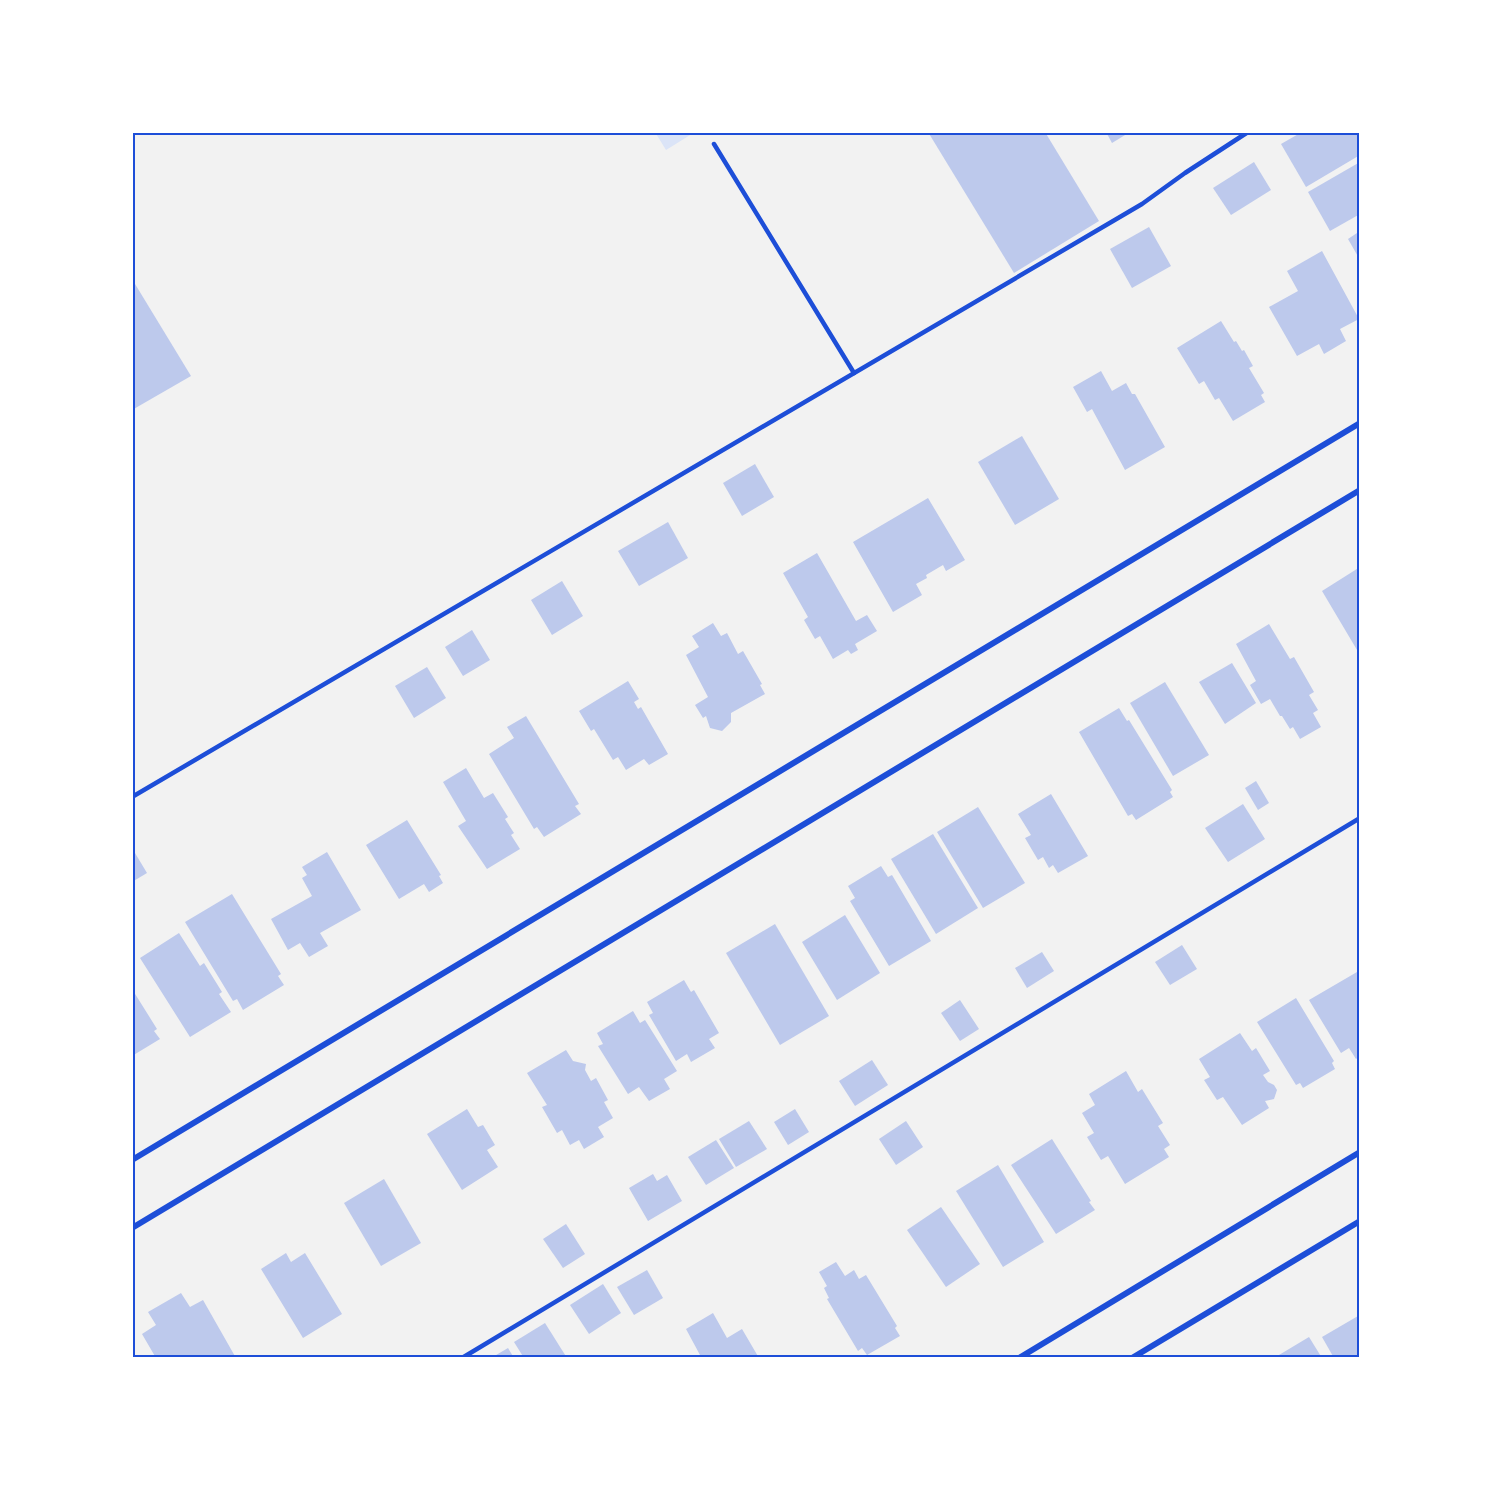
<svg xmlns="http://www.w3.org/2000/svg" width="1492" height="1490" viewBox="0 0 1492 1490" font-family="'PT Sans Narrow',sans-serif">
<rect width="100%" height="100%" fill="#f2f2f2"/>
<path fill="#dbe4f7" d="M655 132H695L666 150Z"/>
<g fill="#bdc9ec">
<path d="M928 132H1045L1099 221 1014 273Z"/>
<path d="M1106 132H1130L1112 143Z"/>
<path d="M1302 132H1360V155L1306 187 1281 144Z"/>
<path d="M1254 162 1271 190 1231 215 1213 188Z"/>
<path d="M1360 162V214L1330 231 1308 192Z"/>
<path d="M1149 227 1171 266 1132 288 1110 249Z"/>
<path d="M1360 231V260L1348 239Z"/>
<path d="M1322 251 1359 319 1340 329 1346 341 1324 354 1319 344 1297 356 1269 307 1298 291 1287 271Z"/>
<path d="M132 279 191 376 132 410Z"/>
<path d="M1221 321 1234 342 1236 341 1242 351 1244 350 1253 366 1249 368 1264 393 1261 395 1265 402 1233 421 1219 398 1215 400 1204 381 1199 384 1177 348Z"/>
<path d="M1101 371 1112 391 1126 383 1132 394H1135L1165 447 1125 470 1092 409 1087 412 1073 387Z"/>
<path d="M1022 436 1059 499 1015 525 978 462Z"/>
<path d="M755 464 774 497 742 516 723 483Z"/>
<path d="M928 498 965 560 946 571 943 565 926 575 927 578 916 584 922 595 893 612 853 542Z"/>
<path d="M668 522 688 558 639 586 618 551Z"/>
<path d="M817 553 856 621 867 615 877 631 855 644 858 650 851 654 848 650 833 659 820 636 815 639 804 620 808 617 783 573Z"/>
<path d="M1360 567V655L1322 591Z"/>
<path d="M562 581 583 616 552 635 531 600Z"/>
<path d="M713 623 721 636 727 633 738 654 743 651 762 684 760 685 765 694 731 713V722L722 731 710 728 706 716 703 718 695 705 708 697 686 655 699 647 692 636Z"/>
<path d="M1269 624 1290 659 1294 657 1314 692 1309 695 1318 710 1313 713 1321 727 1300 739 1293 727 1290 729 1282 716H1280L1270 699 1261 704 1250 685 1256 681 1236 644Z"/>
<path d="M472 630 490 660 463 676 445 647Z"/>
<path d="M1232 663 1256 703 1225 724 1199 682Z"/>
<path d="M427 667 446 698 414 718 395 686Z"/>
<path d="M628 681 639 699 634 702 638 709 641 707 668 754 649 765 644 759 626 770 618 757 613 760 594 729 591 731 579 711Z"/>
<path d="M1165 682 1209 755 1173 776 1130 703Z"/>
<path d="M1119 708 1127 721 1129 720 1172 790 1170 792 1173 797 1136 820 1132 814 1128 816 1079 732Z"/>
<path d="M526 716 579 804 575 806 581 814 544 837 537 827 534 829 489 754 514 738 507 727Z"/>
<path d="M466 768 484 798 493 793 508 817 505 819 514 833 511 835 520 849 487 869 458 826 466 821 443 782Z"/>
<path d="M1256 781 1269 803 1258 810 1245 788Z"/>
<path d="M1051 794 1088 856 1058 873 1053 865 1049 868 1043 857 1038 860 1025 838 1031 835 1018 814Z"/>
<path d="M1243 804 1265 839 1228 862 1205 828Z"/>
<path d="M978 807 1025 883 983 908 937 832Z"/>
<path d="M407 820 441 875 439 876 443 883 429 892 424 884 399 899 366 845Z"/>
<path d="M933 834 978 908 936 934 891 859Z"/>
<path d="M132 848 147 873 132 882Z"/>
<path d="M327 852 361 910 320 933 328 946 309 957 300 943 288 950 271 919 312 896 302 878 307 875 302 867Z"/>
<path d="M881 866 888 877 892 875 931 941 889 966 850 901 855 898 848 886Z"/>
<path d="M232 894 281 974 278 976 284 985 243 1010 237 999 233 1001 185 922Z"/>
<path d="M845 915 880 973 837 1000 802 942Z"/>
<path d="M775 924 829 1016 780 1045 726 953Z"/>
<path d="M179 933 200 966 204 963 222 992 219 994 231 1012 190 1037 140 958Z"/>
<path d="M1182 945 1197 969 1170 985 1155 962Z"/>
<path d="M1042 952 1054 971 1027 988 1015 968Z"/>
<path d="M1357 972 1360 977V1056L1356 1059 1349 1048 1341 1053 1309 1000Z"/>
<path d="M684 980 691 992 694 990 719 1033 709 1039 715 1048 691 1062 687 1054 676 1061 649 1015 653 1013 647 1002Z"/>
<path d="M132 989 157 1029 154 1031 160 1039 132 1056Z"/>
<path d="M1296 998 1334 1061 1332 1063 1335 1069 1303 1088 1300 1083 1296 1085 1257 1022Z"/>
<path d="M960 1000 979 1029 960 1041 941 1013Z"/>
<path d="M633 1011 640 1023 645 1020 677 1071 664 1079 670 1089 649 1101 639 1087 628 1094 598 1046 603 1044 597 1033Z"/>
<path d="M1240 1033 1252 1051 1256 1048 1270 1071 1263 1075 1268 1082 1274 1085 1277 1090 1274 1099 1265 1101 1269 1108 1242 1125 1223 1097 1217 1100 1204 1080 1210 1077 1199 1059Z"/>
<path d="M566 1050 573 1061 586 1064 585 1070 591 1081 596 1078 608 1100 604 1102 613 1118 598 1127 604 1137 584 1149 579 1140 570 1145 562 1130 557 1133 542 1107 547 1105 527 1073Z"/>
<path d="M872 1060 888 1085 855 1106 839 1081Z"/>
<path d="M1126 1071 1138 1092 1142 1089 1163 1123 1158 1126 1170 1145 1164 1149 1169 1157 1125 1184 1108 1156 1101 1160 1087 1137 1094 1133 1082 1113 1095 1105 1089 1094Z"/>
<path d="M467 1109 478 1127 483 1125 495 1145 487 1150 498 1167 462 1190 427 1134Z"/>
<path d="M795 1109 809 1132 788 1145 774 1122Z"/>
<path d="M749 1121 767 1149 736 1167 719 1139Z"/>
<path d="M906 1121 923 1147 896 1165 879 1139Z"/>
<path d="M1052 1139 1091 1201 1089 1202 1095 1210 1056 1234 1011 1165Z"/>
<path d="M716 1140 734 1168 706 1185 688 1157Z"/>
<path d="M998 1165 1044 1242 1003 1267 956 1191Z"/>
<path d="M653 1174 657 1181 667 1175 682 1201 648 1221 629 1188Z"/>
<path d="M384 1179 421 1243 381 1266 344 1203Z"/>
<path d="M941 1207 980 1264 946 1287 907 1230Z"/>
<path d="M566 1224 585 1254 563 1268 543 1239Z"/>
<path d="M286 1253 291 1262 305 1253 342 1314 303 1338 261 1269Z"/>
<path d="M836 1262 845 1276 854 1270 859 1279 866 1275 897 1326 895 1328 900 1336 867 1355 862 1348 858 1351 827 1299 829 1298 824 1288 827 1286 819 1272Z"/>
<path d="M647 1270 663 1298 634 1315 617 1287Z"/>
<path d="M603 1284 621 1313 589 1334 570 1305Z"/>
<path d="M181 1293 190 1307 203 1300 236 1358H156L142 1334 156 1325 148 1312Z"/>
<path d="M713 1313 727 1338 742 1329 759 1358H695L700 1355 686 1329Z"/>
<path d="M1358 1316 1360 1320V1358H1334L1322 1337Z"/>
<path d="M545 1323 567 1358H524L514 1342Z"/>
<path d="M1309 1337 1322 1358H1274Z"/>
<path d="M508 1348 514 1358H491Z"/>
</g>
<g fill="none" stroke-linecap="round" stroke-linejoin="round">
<g stroke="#1d4ed8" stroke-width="4.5">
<path d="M714 144 854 373"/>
<path d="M132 797 1142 204 1185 173 1248 132"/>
<path d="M462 1358 1360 818"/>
</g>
<g stroke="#1d4ed8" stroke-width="6">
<path d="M132 1160 1360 423"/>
<path d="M132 1228 1360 490"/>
<path d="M1019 1358 1360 1152"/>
<path d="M1132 1358 1360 1221"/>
</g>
</g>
<rect width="1492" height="1490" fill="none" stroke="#ffffff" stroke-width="267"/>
<rect x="134" y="134" width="1224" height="1222" fill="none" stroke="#1d4ed8" stroke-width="2"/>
</svg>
